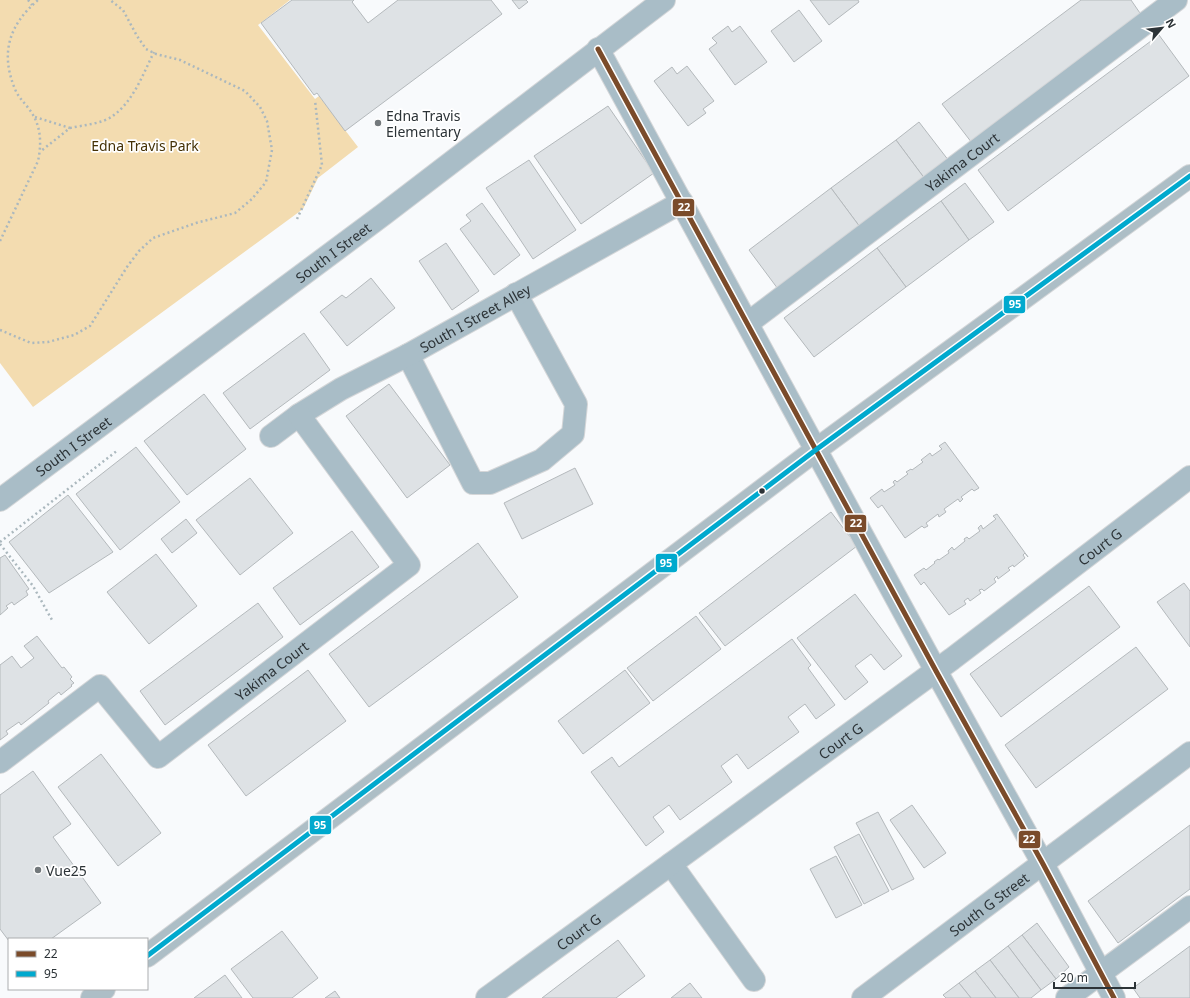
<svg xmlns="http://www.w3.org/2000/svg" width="1190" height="998" viewBox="0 0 1190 998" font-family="'Noto Sans',sans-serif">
<rect width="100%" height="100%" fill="#f8fafc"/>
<path fill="#f3dcb0" d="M0 0H290L258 25 315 99 319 96 358 147 318 178 303 209 33 407 0 363Z"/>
<g fill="#dee2e5" stroke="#b4b9bc">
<path d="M292 0H354L352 2 368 23 398 0H491L502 14 345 131 317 93 314 95 261 23Z"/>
<path d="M512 0H526L528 2 519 9Z"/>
<path d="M810 0H858L859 2 829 25Z"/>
<path d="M1081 0H1131L1142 16 972 143 942 104Z"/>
<path d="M799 10 822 41 794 62 771 31Z"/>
<path d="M728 26 732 32 740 26 767 62 735 85 709 49 717 43 712 38Z"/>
<path d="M1159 35 1189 76 1008 211 978 170Z"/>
<path d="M687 66 714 101 703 109 706 113 688 126 654 81 672 67 677 74Z"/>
<path d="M608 106 654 173 581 224 534 156Z"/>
<path d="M919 122 949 161 925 179 896 140Z"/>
<path d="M896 140 925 179 860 227 831 188Z"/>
<path d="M529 160 576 230 533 259 486 188Z"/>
<path d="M965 183 994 222 969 240 941 201Z"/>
<path d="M831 188 860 227 778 289 749 250Z"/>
<path d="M941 201 969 240 906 287 877 248Z"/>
<path d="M482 203 520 255 494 275 460 229 471 221 466 215Z"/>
<path d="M446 243 479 291 452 310 419 261Z"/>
<path d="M877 248 906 287 814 357 784 318Z"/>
<path d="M371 278 395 308 347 346 320 312 342 295 346 298Z"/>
<path d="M304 333 330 370 250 429 223 393Z"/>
<path d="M389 384 450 465 407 498 346 416Z"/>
<path d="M204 394 246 449 187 495 144 441Z"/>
<path d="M945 442 979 488 974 491 972 489 961 497 963 499 960 502 958 499 944 509 946 512 939 517 938 514 926 523 928 526 924 528 922 526 905 538 882 505 878 508 870 498 882 489 884 492 895 485 893 482 895 480 897 482 908 474 906 472 911 469 912 470 923 462 921 460 930 453 932 456 942 449 939 446Z"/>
<path d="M136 447 180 502 120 550 76 494Z"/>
<path d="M575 468 593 504 522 539 504 503Z"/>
<path d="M250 478 293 533 240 575 196 520Z"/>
<path d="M68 495 113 552 49 593 9 542Z"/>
<path d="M831 512 857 546 725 646 699 613Z"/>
<path d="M997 514 1028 557 1025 553 1023 555 1025 558 1014 567 1013 565 1008 568 1010 570 998 579 997 576 994 579 996 582 984 591 982 589 979 590 981 593 970 601 968 598 964 601 966 604 949 615 924 582 921 585 914 575 924 568 926 570 935 563 934 562 938 559 939 560 949 553 948 551 952 547 954 550 965 541 964 539 967 537 969 539 980 531 978 528 981 525 983 529 996 519 993 516Z"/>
<path d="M186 519 197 533 172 553 161 539Z"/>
<path d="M352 531 379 567 300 625 273 588Z"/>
<path d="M478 543 518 597 369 707 329 654Z"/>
<path d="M156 554 197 606 149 644 107 592Z"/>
<path d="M5 555 29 589 26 591 28 595 14 605 12 602 6 606 8 608 0 615V558Z"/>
<path d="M1184 583 1190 591V647L1157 602Z"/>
<path d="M1089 586 1120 627 1001 717 970 674Z"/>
<path d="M855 594 902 656 884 670 871 654 855 666 868 682 845 700 797 638Z"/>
<path d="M258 603 283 637 165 725 140 691Z"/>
<path d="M696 616 721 649 653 701 627 668Z"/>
<path d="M37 636 62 668 64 667 72 677 70 679 74 683 71 685 72 686 61 695 59 692 48 701 49 703 21 725 19 722 6 731 8 734 0 740V665L12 656 21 668 34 658 24 646Z"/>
<path d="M792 639 811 665 808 668 835 705 816 719 805 704 788 717 799 732 748 769 737 754 721 766 732 782 680 820 669 805 653 817 664 832 646 846 591 772 612 757 619 767Z"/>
<path d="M1136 647 1168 689 1036 788 1005 745Z"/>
<path d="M308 670 346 721 246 796 208 745Z"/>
<path d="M625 670 650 703 583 754 558 721Z"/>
<path d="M101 754 161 833 118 866 58 787Z"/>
<path d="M33 771 71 824 53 837 101 903 51 939H9V941L0 929V795Z"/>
<path d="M912 805 946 853 924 868 890 820Z"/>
<path d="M878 812 914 879 892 890 856 823Z"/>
<path d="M1190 825V889L1118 943 1088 901Z"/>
<path d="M859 834 889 891 864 904 834 847Z"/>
<path d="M836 856 862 905 836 918 810 869Z"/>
<path d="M1037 923 1069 967 1056 979 1022 935Z"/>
<path d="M282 931 318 978 292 998H253L231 969Z"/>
<path d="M1022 935 1056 979 1041 990 1008 946Z"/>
<path d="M618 940 645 976 616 998H542Z"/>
<path d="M1008 946 1041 990 1031 998H1019L990 960Z"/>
<path d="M1190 946V998H1140L1133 988Z"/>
<path d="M990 960 1019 998H996L975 971Z"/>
<path d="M975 971 996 998H971L959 983Z"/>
<path d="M225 975 242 998H194Z"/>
<path d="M690 983 702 998H671Z"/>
<path d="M959 983 971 998H946L943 995Z"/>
<path d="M335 991 340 998H325Z"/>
</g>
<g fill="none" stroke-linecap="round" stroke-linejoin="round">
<defs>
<g id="minor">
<path d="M598 49 936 671 1043 864 1114 998"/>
<path id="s1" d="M748 323 1176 0"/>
<path d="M408 355 473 483H490L542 460 573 434 576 404 516 294"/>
<path id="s2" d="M271 436 299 415 341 389 408 355 682 202"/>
<path id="s3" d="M0 500 384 214 664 0"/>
<path id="s4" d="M0 762 100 686 158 757 409 565 299 415"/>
<path d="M671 864 754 980"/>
<path id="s5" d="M487 998 952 659 1190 477"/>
<path id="s6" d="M863 998 1190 753"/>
<path d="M1067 998 1190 907"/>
</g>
<g id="major">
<path d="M147 956 817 449 1190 176"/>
<path d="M92 998 104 989"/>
</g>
</defs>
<use href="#minor" stroke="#d4d6d8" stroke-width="24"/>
<use href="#major" stroke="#d4d6d8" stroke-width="24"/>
<g stroke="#abb8be" stroke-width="2.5" stroke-dasharray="2 3" stroke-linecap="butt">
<path d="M28 0 32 5"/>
<path d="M35 117 70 128 41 151"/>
<path d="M70 128C83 125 103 124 114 115 134 100 143 74 154 52"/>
<path d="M297 219 322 165 315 100"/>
<path d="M0 241 38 161C42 143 41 124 29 109 24 102 18 97 15 89 0 53 9 25 38 0"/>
<path d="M0 330 31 343 48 342 74 335 90 326 127 267 139 251 153 238 196 223 235 213 252 199 266 182 272 150 267 121 260 107 245 91 180 60 156 54 146 49 137 36 123 10 110 0"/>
<path d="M0 542 118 450"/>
<path d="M0 544 33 586 52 620"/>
</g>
<use href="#minor" stroke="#a9bdc7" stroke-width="22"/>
<use href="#major" stroke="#adbec6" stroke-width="22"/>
<defs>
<path id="bus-1" d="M598 49 936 671 1043 864 1114 998"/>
<path id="bus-2" d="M147 956 817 449 1190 176"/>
</defs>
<use href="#bus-1" stroke="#fff" stroke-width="8"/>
<use href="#bus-2" stroke="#fff" stroke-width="8"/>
<use href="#bus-1" stroke="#7a4b2a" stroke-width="5"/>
<use href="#bus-2" stroke="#00a9ce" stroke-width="5"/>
</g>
<g fill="#73797c" stroke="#fff" stroke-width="1.5">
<circle cx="378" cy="123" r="4"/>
<circle cx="38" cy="870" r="4"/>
</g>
<circle fill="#2c3337" stroke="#fff" stroke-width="1.5" cx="762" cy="491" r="3.5"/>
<g text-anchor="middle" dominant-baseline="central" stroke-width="3.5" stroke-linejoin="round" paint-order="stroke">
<g font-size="14" fill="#2c3337" stroke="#fff" text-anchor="start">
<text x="386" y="115">Edna Travis<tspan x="386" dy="16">Elementary</tspan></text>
<text x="46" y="870">Vue25</text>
</g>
<g font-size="14" fill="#443106" stroke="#fff">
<text x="145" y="145">Edna Travis Park</text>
</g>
<g font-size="14" fill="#2c3337" stroke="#fff">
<text stroke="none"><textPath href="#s1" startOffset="268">Yakima Court</textPath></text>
<text stroke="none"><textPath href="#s3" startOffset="415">South I Street</textPath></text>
<text stroke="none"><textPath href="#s2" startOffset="236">South I Street Alley</textPath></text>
<text stroke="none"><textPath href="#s3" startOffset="91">South I Street</textPath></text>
<text stroke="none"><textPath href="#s5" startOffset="761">Court G</textPath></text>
<text stroke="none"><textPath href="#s4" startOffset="360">Yakima Court</textPath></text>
<text stroke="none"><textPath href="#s5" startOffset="437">Court G</textPath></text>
<text stroke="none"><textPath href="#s6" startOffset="157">South G Street</textPath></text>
<text stroke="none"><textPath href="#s5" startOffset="113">Court G</textPath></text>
</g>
</g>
<g stroke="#fff" stroke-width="1.5">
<rect x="672" y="198" width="23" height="19" rx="4" fill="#7a4b2a"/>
<rect x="1003" y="295" width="23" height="19" rx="4" fill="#00a9ce"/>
<rect x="844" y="514" width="23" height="19" rx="4" fill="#7a4b2a"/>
<rect x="655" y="553" width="23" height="20" rx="4" fill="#00a9ce"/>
<rect x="309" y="815" width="23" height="20" rx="4" fill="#00a9ce"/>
<rect x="1018" y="830" width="23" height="19" rx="4" fill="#7a4b2a"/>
</g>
<g font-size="11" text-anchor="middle" font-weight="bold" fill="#fff">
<text x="684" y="211">22</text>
<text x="1015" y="308">95</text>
<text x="856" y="527">22</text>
<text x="666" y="567">95</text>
<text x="320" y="829">95</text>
<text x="1029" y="843">22</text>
</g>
<rect x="8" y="938" width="140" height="52" fill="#ffffff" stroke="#abadaf"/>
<rect x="16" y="951" width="20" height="6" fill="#7a4b2a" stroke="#abadaf"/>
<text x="44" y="958" font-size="12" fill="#2c3337">22</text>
<rect x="16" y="971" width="20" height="6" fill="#00a9ce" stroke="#abadaf"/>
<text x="44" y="978" font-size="12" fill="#2c3337">95</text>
<g transform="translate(1162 28) rotate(62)" stroke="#ffffff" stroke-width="3" paint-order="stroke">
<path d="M0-3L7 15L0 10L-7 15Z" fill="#2c3337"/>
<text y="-6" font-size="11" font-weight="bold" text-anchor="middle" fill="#2c3337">N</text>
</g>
<path d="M1054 982v6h81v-6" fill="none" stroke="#2c3337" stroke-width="2"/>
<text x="1060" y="982" font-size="12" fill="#2c3337" stroke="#ffffff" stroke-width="3" paint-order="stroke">20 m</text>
</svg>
